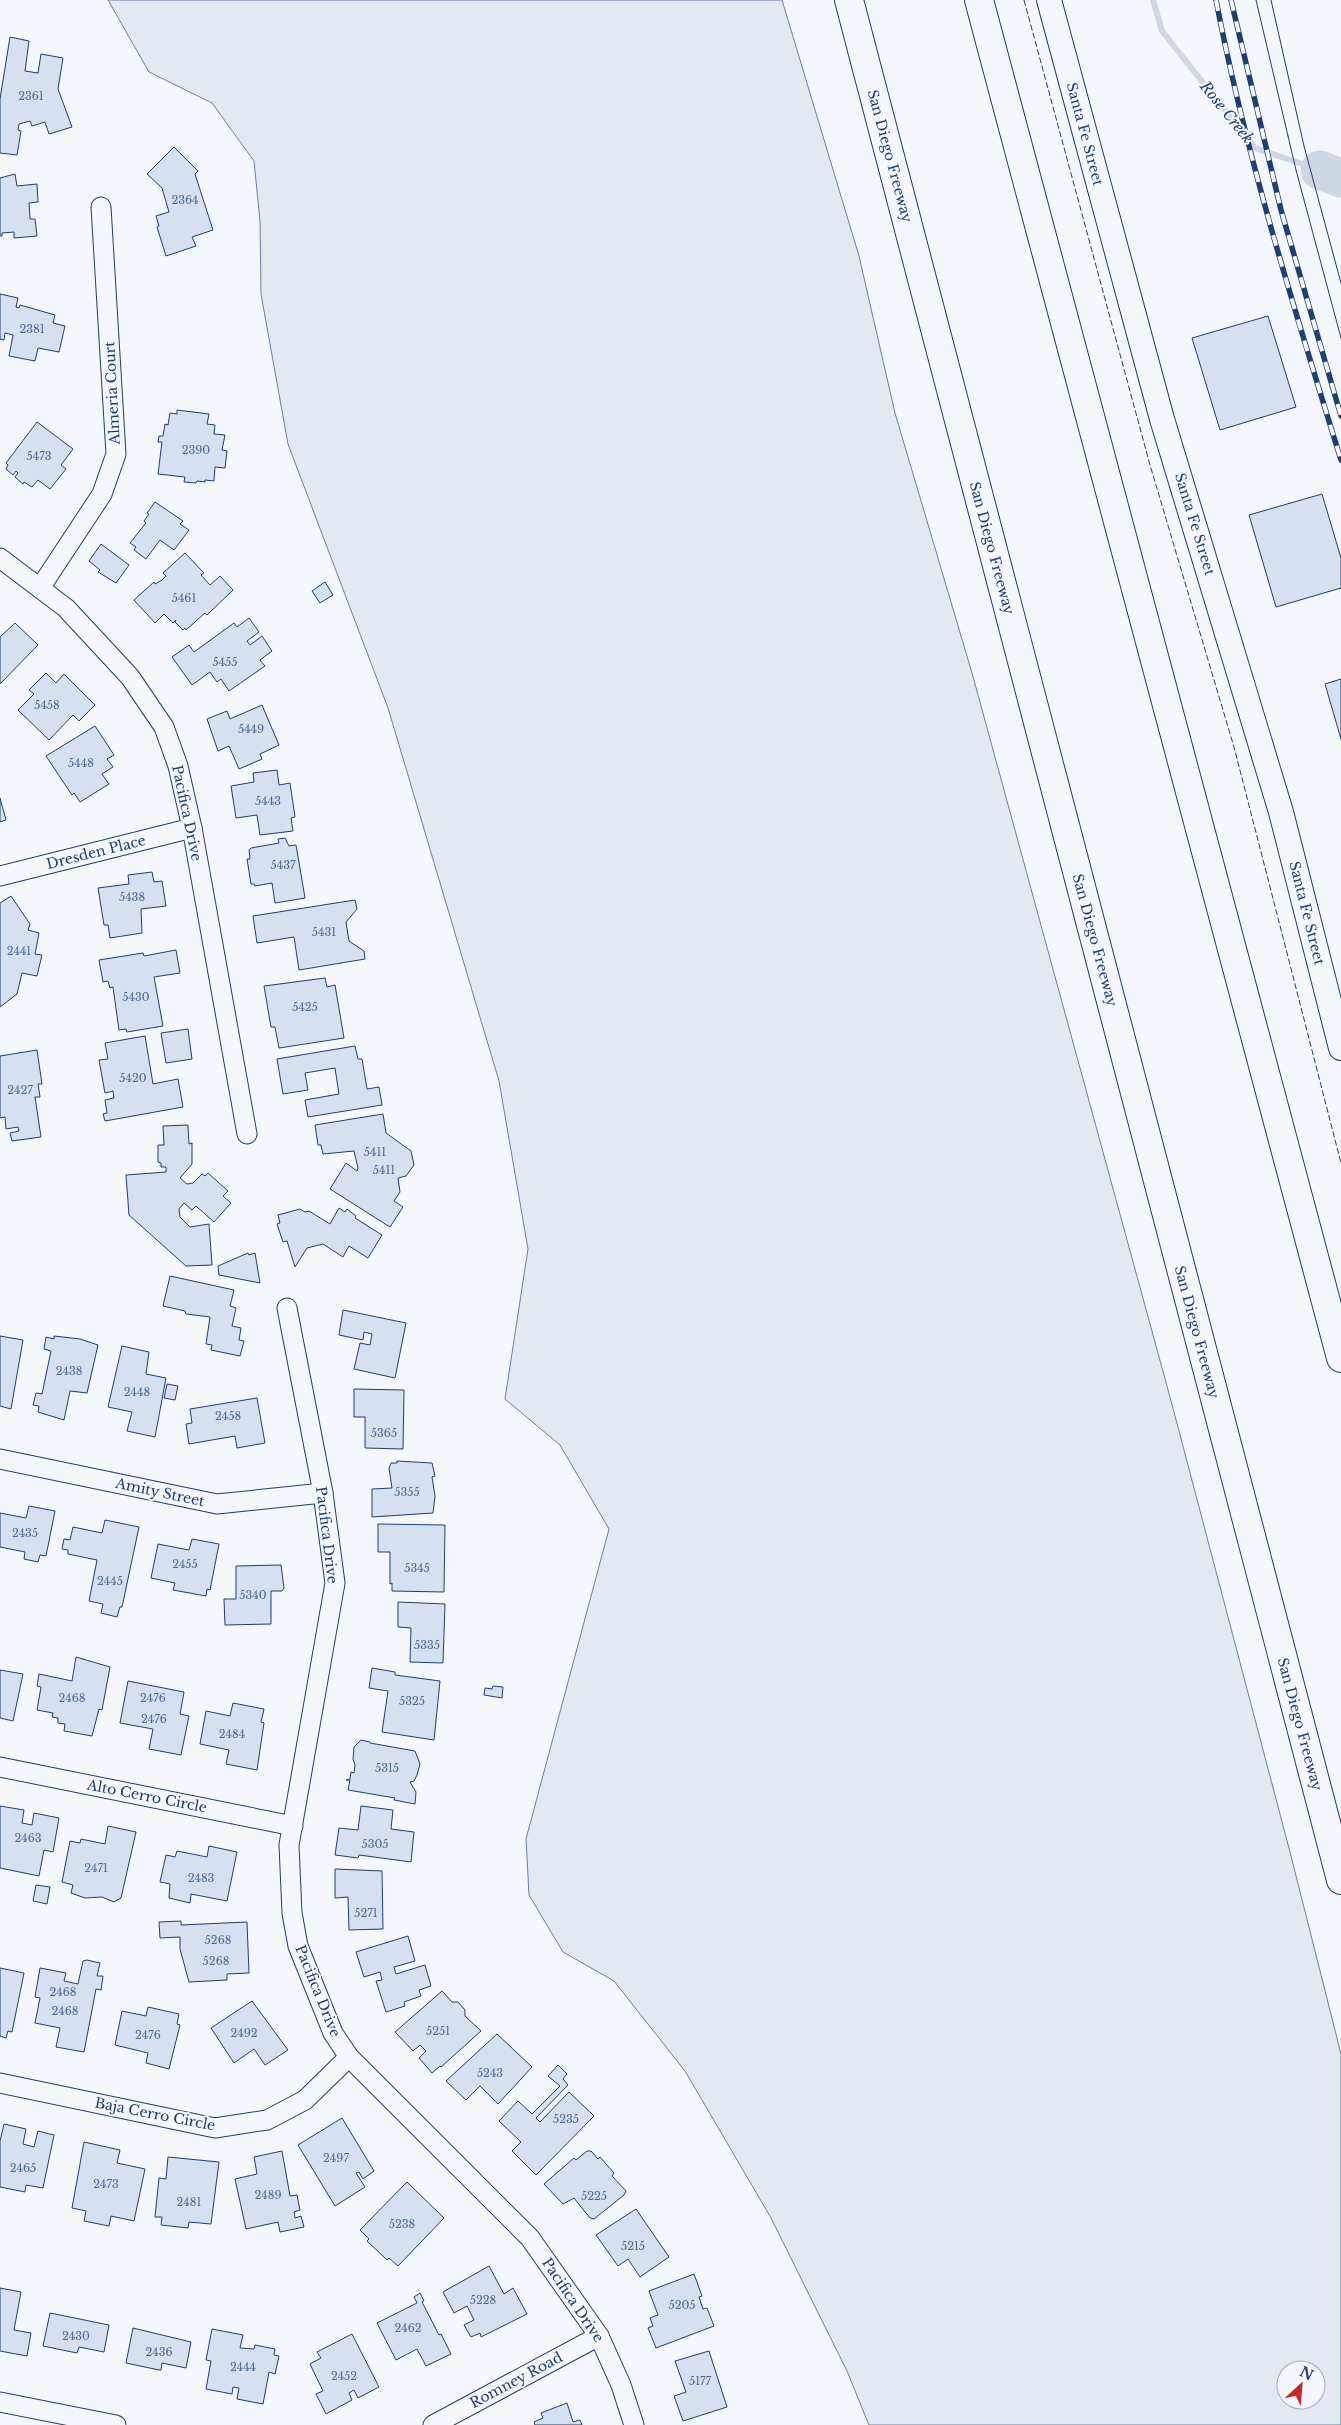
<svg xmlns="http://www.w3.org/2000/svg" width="1341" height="2425" viewBox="0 0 1341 2425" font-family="'Libre Baskerville',serif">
<rect width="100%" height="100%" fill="#f4f7fb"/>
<path fill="#e3e9f0" stroke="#687fa3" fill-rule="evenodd" d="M108 0H782L859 256 895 413 972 673 1170 1397 1290 1852 1341 2054V2425H869L847 2371 771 2218 685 2071 614 1981 563 1952 529 1895 526 1839 609 1529 560 1445 505 1399 528 1249 499 1081 388 708 288 444 261 294 260 221 254 161 212 103 149 72ZM1286 2370H1316V2400H1286Z"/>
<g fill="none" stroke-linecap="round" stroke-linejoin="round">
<path stroke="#cfd7e4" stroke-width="6" d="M1153 0 1162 31 1255 148 1320 170"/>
<path stroke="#cfd7e4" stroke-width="39" d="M1320 170 1341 178"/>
</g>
<g fill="#d5e0f0" stroke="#1d3f73">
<path d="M10 37 29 41 25 71 38 73 41 54 63 58 58 89 72 127 49 134 45 122 32 126 30 121 19 124 18 130 21 131 17 155 0 153V99Z"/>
<path d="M174 147 198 171 195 174 213 230 192 237 196 246 166 256 157 227 159 226 156 216 169 212 162 188 147 174Z"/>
<path d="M15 174 17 186 37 184 38 202 29 203 30 219H35L37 236 14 238V232L2 233V236H0V178Z"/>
<path d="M0 294 18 298 16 307 19 308 20 305 55 315 53 323 65 326 59 352 38 348 35 361 9 356 13 335 5 333 4 340 0 339Z"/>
<path d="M1268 316 1296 407 1220 430 1192 338Z"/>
<path d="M177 410 209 414 207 424 215 425 214 434 225 435 222 450 227 451 225 468 215 467 214 481 205 480V482L197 481 196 483 184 482 185 477 158 474 162 442H158L159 436H163L165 424 168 425 170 413 177 414Z"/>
<path d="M37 422 73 449 61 465 66 469 50 489 38 480 32 487 24 482 23 484 15 477 18 473 16 471 13 475 6 469 8 465 6 463Z"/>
<path d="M1322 494 1341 558V588L1276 607 1249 515Z"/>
<path d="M155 502 183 521 180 524 189 530 174 550 160 540 146 559 134 550 136 547 130 543 146 523 144 521 149 514 147 513Z"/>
<path d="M101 544 129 565 116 583 98 572 100 570 89 561Z"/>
<path d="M185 553 204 573 201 575 210 585 220 576 233 590 207 615 205 613 186 630 185 628 183 630 175 622 176 620 173 623 164 614 155 623 134 600 154 582 155 584 162 580 166 576 163 573Z"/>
<path d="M325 582 333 595 320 603 312 591Z"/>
<path d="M249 618 259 632 247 641 250 645 262 636 272 651 260 660 265 666 229 691 221 679 217 682 210 672 192 685 172 657 189 645 194 652 234 623 237 627Z"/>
<path d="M15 623 38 645 0 684V637Z"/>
<path d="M46 673 56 683 64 674 95 705 79 721 73 715 49 740 18 710 34 694 29 690Z"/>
<path d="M1341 679V739L1325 684Z"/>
<path d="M262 705 279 745 260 754 262 759 239 769 229 746 218 751 207 719 227 711 230 719Z"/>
<path d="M95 726 114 755 107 759 113 767 102 774 109 784 80 802 74 793 72 795 46 756Z"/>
<path d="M277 770 279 785 290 783 295 817 291 818 293 831 260 835 257 815 236 818 231 786 254 782 253 773Z"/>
<path d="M0 798 6 820 0 822Z"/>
<path d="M285 838 289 846 296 845 305 898 275 903 272 883 255 886 254 884H251L247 859H250L249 850 251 848 279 843 278 839Z"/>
<path d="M152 872 154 882 162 881 166 906 141 909 142 933 110 938 108 925H104L98 888 129 884 128 875Z"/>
<path d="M11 896 30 924 28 930 39 933 35 954 42 955 37 976 22 973 17 994 0 1007V903Z"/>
<path d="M355 900 357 909 346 922 349 941 364 951 365 959 299 970 294 937 257 943 253 916Z"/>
<path d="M176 950 180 973 154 977 163 1026 127 1032 126 1029 119 1030 113 987 110 988 108 981 103 982 99 960 143 953 144 956Z"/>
<path d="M325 978 327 987 335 985 344 1038 279 1048 275 1027H271L264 986Z"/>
<path d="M188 1029 192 1059 166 1063 161 1033Z"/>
<path d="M145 1036 153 1084 178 1079 183 1107 105 1121 103 1114 107 1113 105 1100 114 1098 113 1091 105 1093 99 1060 108 1059 105 1043Z"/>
<path d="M355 1046 358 1059H362L367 1089 379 1087 382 1105 308 1117 305 1100 339 1094 335 1068 305 1073 308 1090 283 1094 277 1059Z"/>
<path d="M37 1050 42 1084H38L40 1097H35L41 1137 12 1141 10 1133 19 1131 18 1127 6 1129 5 1117 0 1118V1056Z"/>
<path d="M383 1114 386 1133 411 1151 414 1165 406 1176 398 1178 400 1192 394 1201 403 1207 390 1227 330 1189 346 1163 357 1171 358 1168 354 1151 323 1154 321 1145H318L315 1125Z"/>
<path d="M188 1125 189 1144 192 1143V1164L180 1178 187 1184 193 1183 202 1174 205 1176 208 1173 228 1191 223 1196 231 1203 214 1222 196 1206 192 1210 184 1203 179 1209 180 1217 190 1227 209 1224 212 1265 186 1266 129 1215 126 1175 166 1172V1167H161V1163L158 1162V1145H164L163 1126Z"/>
<path d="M339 1208 345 1212 347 1209 356 1216 355 1218 382 1235 368 1258 349 1246 343 1257 323 1244 307 1248 295 1267 287 1241 283 1242 277 1224 280 1223 278 1215 300 1209 305 1212 309 1211 330 1224Z"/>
<path d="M248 1253 249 1255 255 1253 260 1283 219 1275 218 1266Z"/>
<path d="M170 1276 234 1290 230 1306 236 1308 232 1326 241 1328 239 1340 244 1341 240 1356 211 1350 212 1345 206 1344 210 1317 186 1314 185 1311 163 1306Z"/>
<path d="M343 1310 406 1323 395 1378 354 1369 360 1343 370 1345 372 1334 364 1332 363 1340 339 1335Z"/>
<path d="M0 1336 23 1340 11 1409 0 1406Z"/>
<path d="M54 1336 80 1339 98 1345 87 1393 70 1391 64 1420 38 1412 39 1406 33 1405 36 1393 42 1394 51 1351 44 1349 46 1337 54 1339Z"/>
<path d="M122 1346 149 1352 146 1374 166 1378 155 1437 127 1431 132 1412 108 1407Z"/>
<path d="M167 1384 178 1386 175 1400 164 1398Z"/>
<path d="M354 1389 404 1390 403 1449 365 1448V1417H354Z"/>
<path d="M257 1398 265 1443 237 1448 235 1436 189 1444 186 1424 192 1423 190 1409Z"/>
<path d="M397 1461 432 1463 435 1476 432 1477 435 1496 433 1513 372 1517V1489L392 1488 389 1468 391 1463H397Z"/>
<path d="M29 1506 55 1511 46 1556 40 1555 38 1562 24 1559 25 1552 0 1547V1513L26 1518Z"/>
<path d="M105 1520 139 1527 122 1607H120L117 1617 101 1613 103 1604 89 1601 97 1560 68 1554V1550L62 1549 64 1539 70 1540 73 1527 102 1533Z"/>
<path d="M378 1524 445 1525 444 1592 392 1591V1583L390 1584V1552H378Z"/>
<path d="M192 1539 219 1544 210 1590 207 1589 206 1596 173 1590 175 1583 151 1578 158 1544 189 1550Z"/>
<path d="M281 1565 284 1588 282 1591H271V1624L225 1625 224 1599H236V1566Z"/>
<path d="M398 1602 445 1604 443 1663 410 1662 411 1628 398 1627Z"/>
<path d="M76 1657 110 1667 102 1710 99 1709 92 1736 64 1731 65 1724 58 1723V1718L52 1717 53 1713 37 1710 41 1687 37 1686 39 1674 72 1681Z"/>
<path d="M372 1668 395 1672V1675L440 1681 434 1740 382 1732 388 1691 369 1688Z"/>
<path d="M0 1670 23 1674 13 1721 0 1718Z"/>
<path d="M128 1681 184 1692 180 1714 189 1716 181 1755 149 1749 153 1729 120 1723Z"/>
<path d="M493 1686 503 1687 502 1698 484 1695 485 1688 492 1689Z"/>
<path d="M233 1703 264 1709 261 1722 264 1723 257 1770 226 1764 229 1750 200 1744 206 1711 230 1716Z"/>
<path d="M361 1740 370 1742V1743L415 1751 420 1764 417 1775 414 1781 410 1782 416 1792 415 1804 394 1800 395 1798 348 1790 350 1780H346L350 1779 351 1772 354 1773 355 1765 353 1759 354 1747Z"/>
<path d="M0 1806 24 1810 22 1823 32 1825 34 1813 59 1818 53 1852 44 1850 39 1876 0 1868Z"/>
<path d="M361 1806 393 1810 391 1829 414 1832 411 1862 359 1855 358 1858 335 1855 339 1828 358 1830Z"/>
<path d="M108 1826 136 1832 121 1898 114 1902 102 1897 85 1898 71 1893 73 1885 62 1882 70 1841 80 1843 81 1839 105 1844Z"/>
<path d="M209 1846 237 1852 227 1901 191 1894 190 1903 169 1898 170 1884 160 1882 166 1855 175 1857 177 1851 207 1857Z"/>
<path d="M335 1869 382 1871 383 1929 349 1930 348 1897 335 1898Z"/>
<path d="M36 1885 50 1887 47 1904 33 1901Z"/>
<path d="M181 1921V1925L247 1922 249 1973 227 1974V1980L189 1982 180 1949V1937L160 1938 159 1922Z"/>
<path d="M408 1936 415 1961 394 1967 396 1974 425 1965 431 1986 419 1990 421 1996 404 2002 405 2006 386 2012 376 1981 382 1980 380 1972 364 1977 356 1952Z"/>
<path d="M87 1960 100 1963 97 1976H103L101 1990 96 1989 84 2052 56 2047 60 2028 35 2023 40 1998 35 1997 40 1968 66 1973 64 1981 78 1984 83 1961Z"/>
<path d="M0 1968 24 1973 12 2032 8 2031 6 2038 0 2036Z"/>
<path d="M442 1991 452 2002H458L465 2010V2016L481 2031 441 2067 440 2066 432 2073 419 2058 426 2051 420 2045 413 2051 395 2032Z"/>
<path d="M252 2001 288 2050 265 2065 254 2049 234 2063 211 2028Z"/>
<path d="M148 2007 179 2014 177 2024 180 2025 169 2069 146 2063 148 2053 115 2045 122 2011 146 2016Z"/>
<path d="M497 2034 532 2067 498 2104 480 2086 466 2100 446 2081Z"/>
<path d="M558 2065 567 2074 563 2079 568 2085 536 2118 540 2122 569 2092 594 2116 536 2175 512 2151 521 2142 499 2121 518 2101 532 2114 560 2086 548 2076Z"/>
<path d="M342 2118 374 2171 363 2179 359 2172 356 2173 365 2187 335 2206 298 2145Z"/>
<path d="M4 2124 26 2129 23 2144 34 2147 38 2131 54 2135 43 2188 26 2185 25 2192 0 2187V2141Z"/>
<path d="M84 2142 120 2150 117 2163 145 2169 134 2221 111 2216 109 2226 84 2221 86 2211 72 2208Z"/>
<path d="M282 2151 290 2196 297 2195 300 2210 294 2212 295 2218 301 2216 304 2227 280 2232 278 2222 246 2229 235 2179 257 2174 254 2157Z"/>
<path d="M587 2151H591L598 2159 600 2157 614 2173 612 2176 626 2191 624 2195 594 2219 590 2218 574 2198 563 2204 544 2184 574 2158 576 2160Z"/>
<path d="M168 2157 219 2162 211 2224 189 2222 188 2228 161 2225 162 2217H155L159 2178 166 2179Z"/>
<path d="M407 2182 444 2218 398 2266 389 2258 387 2260 367 2241 369 2239 360 2230Z"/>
<path d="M636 2209 669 2257 640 2277 628 2259 618 2266 596 2235Z"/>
<path d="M489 2266 504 2294 513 2288 527 2314 481 2337 480 2333 471 2337 464 2325 474 2320 467 2306 454 2313 443 2292Z"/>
<path d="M694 2274 702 2296 699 2297 703 2309 707 2308 714 2326 656 2348 648 2328 653 2326 650 2318 658 2315 649 2291Z"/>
<path d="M0 2288 21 2292 14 2330 31 2333 27 2356 0 2351Z"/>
<path d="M420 2293 424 2301 422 2302 439 2335 441 2334 451 2354 426 2366 417 2349 396 2360 377 2323 417 2303 414 2297Z"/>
<path d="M50 2313 109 2325 104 2352 79 2347 77 2353 43 2346Z"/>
<path d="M133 2328 191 2342 186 2368 162 2363 161 2370H159L126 2363Z"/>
<path d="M212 2329 243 2335 240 2348 254 2349 255 2345 275 2349 274 2355 279 2356 275 2374 269 2372 263 2404 237 2399 239 2388 233 2387 232 2394 206 2389 211 2361 206 2360Z"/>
<path d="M352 2334 379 2387 358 2398 354 2390 349 2393 352 2400 326 2414 316 2394 323 2391 310 2364 321 2358 317 2352Z"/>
<path d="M709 2351 727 2407 683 2421 674 2396 686 2392 675 2361Z"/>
<path d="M567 2403 573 2422 580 2420 582 2425H535L534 2422 543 2418 541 2413Z"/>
</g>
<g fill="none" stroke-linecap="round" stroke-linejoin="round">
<defs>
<g id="minor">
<path d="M0 558 66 608 130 677 164 727 178 766 192 828 247 1134"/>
<path d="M40 588 102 494 116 454 101 207"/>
<path d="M0 876 192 828"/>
<path d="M287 1308 323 1493 335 1583 289 1845 292 1913 298 1946 333 2033 349 2057 530 2238 599 2336 621 2385 634 2425"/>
<path d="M0 1459 217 1504 323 1493"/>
<path d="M0 1767 293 1826"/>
<path d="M0 2083 215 2128 267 2120 305 2100 349 2057"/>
<path d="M0 2402 116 2425"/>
<path d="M433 2425 599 2336"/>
</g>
<path id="tertiary" d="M1049 0 1162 419 1281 812 1341 1048"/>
<g id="motorway">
<path d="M849 0 1341 1880"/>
<path d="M979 0 1341 1358"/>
</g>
</defs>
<use href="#minor" stroke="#1d3f73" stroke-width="21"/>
<use href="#tertiary" stroke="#1d3f73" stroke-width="26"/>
<use href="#motorway" stroke="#1d3f73" stroke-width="30"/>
<use href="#minor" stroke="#f4f7fb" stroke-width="19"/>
<use href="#tertiary" stroke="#f4f7fb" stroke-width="24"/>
<use href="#motorway" stroke="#f4f7fb" stroke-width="28"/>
<g stroke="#1d3f73" stroke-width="1">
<path d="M1256 0 1296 170 1341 338"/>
<path d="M1271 0 1304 146 1341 283"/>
</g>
<defs>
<g id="rail">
<path d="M1216 0C1246 156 1294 308 1341 460"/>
<path d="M1231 0 1281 210 1341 416"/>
</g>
</defs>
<use href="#rail" stroke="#1d3f73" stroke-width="5.5"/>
<use href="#rail" stroke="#f4f7fb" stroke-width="4" stroke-dasharray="11" stroke-linecap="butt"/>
<path stroke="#1d3f73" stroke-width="1" stroke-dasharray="6 2.5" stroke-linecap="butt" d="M1024 0 1150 465 1234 747 1341 1163"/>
</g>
<g text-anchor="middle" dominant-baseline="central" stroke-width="4" stroke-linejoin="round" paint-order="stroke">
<g font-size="11" fill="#4b6792">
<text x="31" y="96">2361</text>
<text x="185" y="200">2364</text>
<text x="32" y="329">2381</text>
<text x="196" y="450">2390</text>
<text x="39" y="456">5473</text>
<text x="184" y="598">5461</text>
<text x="225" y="662">5455</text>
<text x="47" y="705">5458</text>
<text x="251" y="729">5449</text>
<text x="81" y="763">5448</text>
<text x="268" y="801">5443</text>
<text x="283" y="865">5437</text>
<text x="132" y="897">5438</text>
<text x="324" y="932">5431</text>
<text x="19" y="951">2441</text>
<text x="136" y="997">5430</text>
<text x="305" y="1007">5425</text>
<text x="133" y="1078">5420</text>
<text x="20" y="1090">2427</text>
<text x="375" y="1152">5411</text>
<text x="384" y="1170">5411</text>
<text x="69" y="1371">2438</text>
<text x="137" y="1392">2448</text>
<text x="228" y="1416">2458</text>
<text x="384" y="1433">5365</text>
<text x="407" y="1492">5355</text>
<text x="25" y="1533">2435</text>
<text x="185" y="1564">2455</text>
<text x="417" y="1568">5345</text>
<text x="110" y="1581">2445</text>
<text x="253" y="1595">5340</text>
<text x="427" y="1645">5335</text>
<text x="72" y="1698">2468</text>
<text x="153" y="1698">2476</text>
<text x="412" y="1701">5325</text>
<text x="154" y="1719">2476</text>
<text x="232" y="1734">2484</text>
<text x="387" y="1768">5315</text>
<text x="28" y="1838">2463</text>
<text x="375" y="1844">5305</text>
<text x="96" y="1868">2471</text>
<text x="201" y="1878">2483</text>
<text x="366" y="1913">5271</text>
<text x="218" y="1940">5268</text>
<text x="216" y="1961">5268</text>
<text x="63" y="1992">2468</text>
<text x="65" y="2011">2468</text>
<text x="438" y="2031">5251</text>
<text x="244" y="2033">2492</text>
<text x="148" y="2035">2476</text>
<text x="490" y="2073">5243</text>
<text x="566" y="2119">5235</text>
<text x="336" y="2158">2497</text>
<text x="23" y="2168">2465</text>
<text x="106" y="2184">2473</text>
<text x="268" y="2195">2489</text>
<text x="594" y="2196">5225</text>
<text x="189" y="2202">2481</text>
<text x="402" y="2224">5238</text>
<text x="633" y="2246">5215</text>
<text x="483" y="2300">5228</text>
<text x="682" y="2305">5205</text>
<text x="408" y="2328">2462</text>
<text x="76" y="2336">2430</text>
<text x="159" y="2352">2436</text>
<text x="243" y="2367">2444</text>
<text x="344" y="2376">2452</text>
<text x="700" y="2381">5177</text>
</g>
<g font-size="14" fill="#1d3f73" stroke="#f4f7fb">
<text transform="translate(1085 134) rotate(75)">Santa Fe Street</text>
<text transform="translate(890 156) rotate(75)">San Diego Freeway</text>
<text transform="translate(112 393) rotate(-93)">Almeria Court</text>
<text transform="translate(1195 524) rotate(73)">Santa Fe Street</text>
<text transform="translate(992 548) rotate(75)">San Diego Freeway</text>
<text transform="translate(187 813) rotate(78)">Pacifica Drive</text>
<text transform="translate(96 852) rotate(-14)">Dresden Place</text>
<text transform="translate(1307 913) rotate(76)">Santa Fe Street</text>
<text transform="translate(1095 940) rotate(75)">San Diego Freeway</text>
<text transform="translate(1197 1332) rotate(75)">San Diego Freeway</text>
<text transform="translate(160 1492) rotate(12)">Amity Street</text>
<text transform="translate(327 1535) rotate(83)">Pacifica Drive</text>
<text transform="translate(1300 1724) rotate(75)">San Diego Freeway</text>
<text transform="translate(147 1796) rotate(11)">Alto Cerro Circle</text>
<text transform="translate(318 1991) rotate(68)">Pacifica Drive</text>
<text transform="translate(155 2114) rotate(11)">Baja Cerro Circle</text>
<text transform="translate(573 2300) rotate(56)">Pacifica Drive</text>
<text transform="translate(516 2380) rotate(-28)">Romney Road</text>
</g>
<g font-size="15" font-style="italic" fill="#1d3f73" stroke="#f4f7fb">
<text transform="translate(1227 112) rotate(51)">Rose Creek</text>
</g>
</g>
<g transform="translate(1301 2385) rotate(26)"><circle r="24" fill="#f4f7fb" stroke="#9eadc5"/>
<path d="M0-4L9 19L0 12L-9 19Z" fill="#c62828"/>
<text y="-8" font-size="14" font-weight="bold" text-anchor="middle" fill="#1d3f73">N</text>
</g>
</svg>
